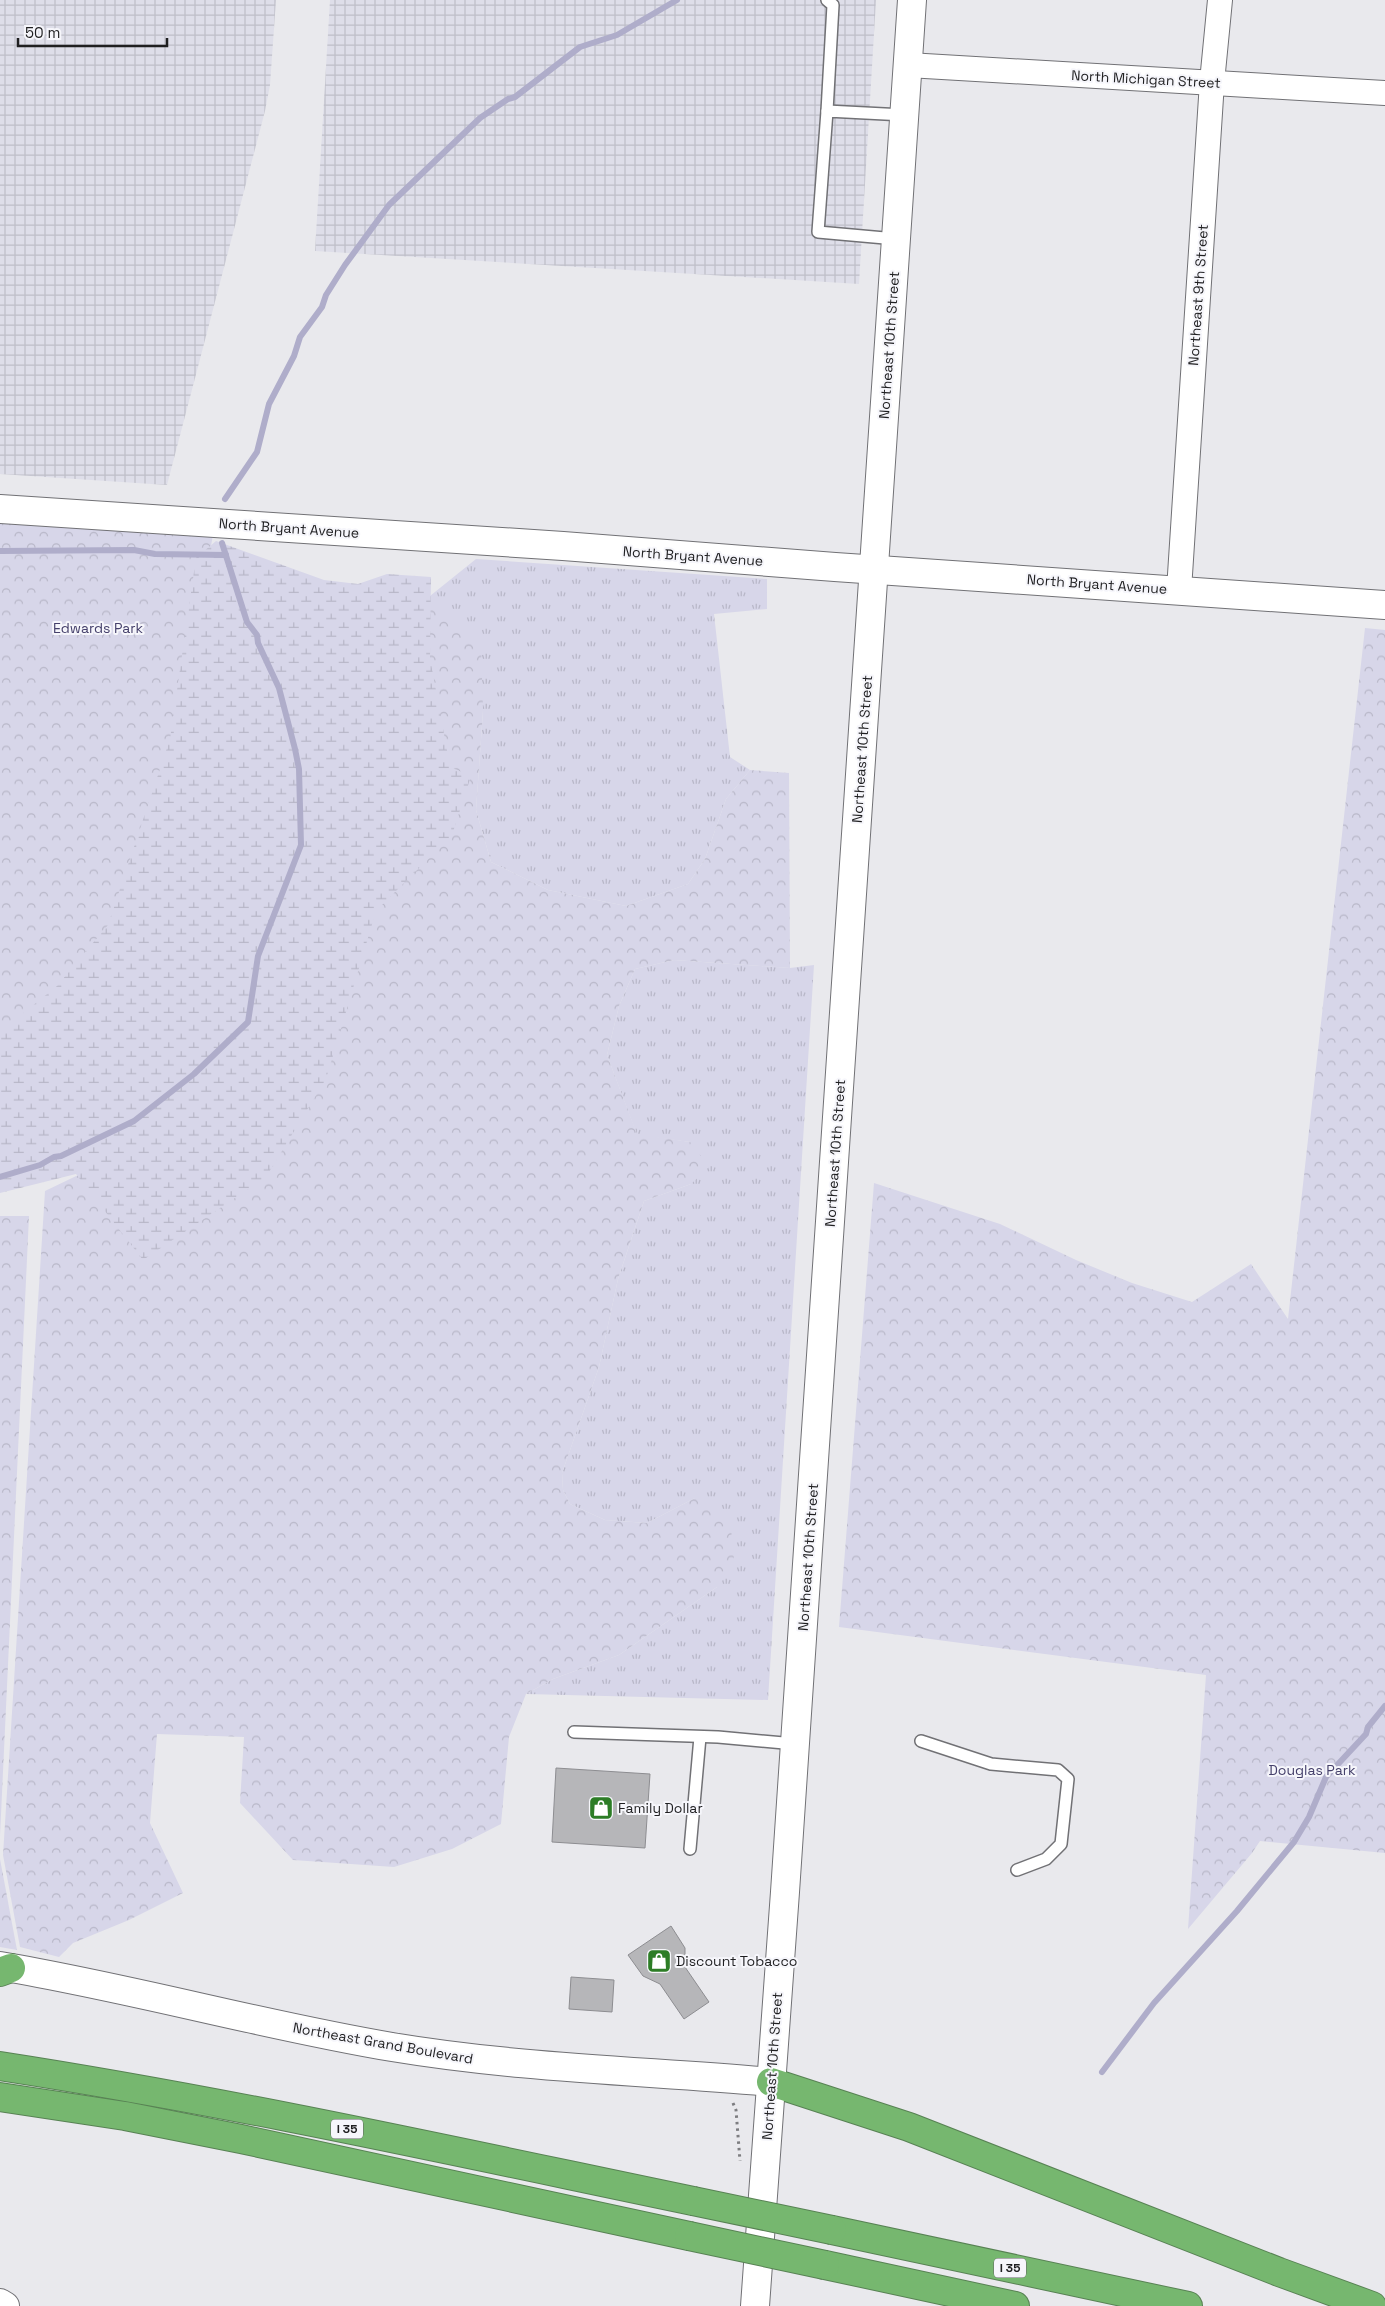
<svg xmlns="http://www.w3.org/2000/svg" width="1385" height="2306" viewBox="0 0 1385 2306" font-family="'Space Grotesk',sans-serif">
<defs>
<pattern id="industrial-grid" width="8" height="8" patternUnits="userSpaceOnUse" patternTransform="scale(1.25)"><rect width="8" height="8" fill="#dedee9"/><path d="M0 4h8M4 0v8" fill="none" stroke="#bebec8"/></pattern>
<pattern id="grass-tufts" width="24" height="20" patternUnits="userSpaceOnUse" patternTransform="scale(1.25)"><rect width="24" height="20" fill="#d7d6e9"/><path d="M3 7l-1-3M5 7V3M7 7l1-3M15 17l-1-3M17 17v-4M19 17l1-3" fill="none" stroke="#b8b7c8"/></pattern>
<pattern id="forest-crowns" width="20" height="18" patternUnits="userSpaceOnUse" patternTransform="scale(1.25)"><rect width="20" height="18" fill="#d7d6e9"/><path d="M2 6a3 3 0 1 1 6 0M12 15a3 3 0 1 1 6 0" fill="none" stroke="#b8b7c8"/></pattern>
<pattern id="wetland-marsh" width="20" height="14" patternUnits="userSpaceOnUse" patternTransform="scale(1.25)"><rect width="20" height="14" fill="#d7d6e9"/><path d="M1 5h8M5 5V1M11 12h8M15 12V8" fill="none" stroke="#b8b7c8"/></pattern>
</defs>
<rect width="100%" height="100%" fill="#e9e9ed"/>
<g fill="url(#industrial-grid)">
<path d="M0 0H276L270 85 265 111 167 485 0 474Z"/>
<path d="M330 0H876L859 284 315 251Z"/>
</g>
<g fill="url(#grass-tufts)">
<path d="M476 559 767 579V609L714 614 730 757 750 770 726 799 705 859 688 884 626 906 548 890 491 862 476 810 483 711 425 600Z"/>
<path d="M674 960 790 968 814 965 768 1700 526 1694 553 1679 619 1655 717 1587 695 1498 647 1523 605 1520 570 1504 563 1490 562 1473 599 1367 618 1279 644 1201 691 1184 690 1142 637 1135 607 1055 619 1006 635 969Z"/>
</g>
<g fill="url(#forest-crowns)">
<path d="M0 520 213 534 175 765 205 829 0 1054Z"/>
<path d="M425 600 443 608 481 645 483 711 476 810 491 862 548 890 626 906 688 884 705 859 726 799 750 770 789 773 790 968 674 960 635 969 619 1006 607 1055 637 1134 690 1142 709 1167 691 1184 644 1201 618 1279 599 1367 562 1473 563 1490 570 1504 605 1520 647 1523 695 1498 712 1502 731 1529 734 1559 728 1574 717 1587 619 1655 553 1679 526 1694 509 1737 501 1824 452 1849 394 1867 293 1860 240 1803 244 1737 157 1734 150 1823 183 1893 129 1920 73 1943 59 1957 20 1947 3 1855 45 1191 253 1091Z"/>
<path d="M1365 628 1385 630V1853L1260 1841 1252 1853 1188 1929 1206 1675 839 1627 874 1183 1000 1224 1076 1260 1132 1283 1192 1302 1251 1264 1288 1319Z"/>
<path d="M0 1216H29L0 1836Z"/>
<path d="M0 1859 17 1950 0 1947Z"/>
</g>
<path fill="url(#wetland-marsh)" d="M216 541 324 580 358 584 387 574 431 577 430 658 450 767 471 776 452 835 376 911 326 1079 266 1177 143 1260 76 1174 0 1193V1032L57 986 108 925 170 739 196 558Z"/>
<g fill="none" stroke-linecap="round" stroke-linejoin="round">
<g stroke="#afadca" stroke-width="6">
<path d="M225 499 257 452 269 404 294 356 300 337 322 307 326 295 345 265 389 205 480 118 508 99 515 97 580 47 617 35 677 0"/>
<path d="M0 551 134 550 155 554 226 555"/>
<path d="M0 1177 40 1165 54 1157 61 1156 134 1121 194 1074 248 1022 258 956 301 845 299 769 295 749 279 688 258 643 257 635 247 622 222 543"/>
<path d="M1102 2072 1154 2003 1237 1911 1294 1842 1309 1817 1326 1777 1366 1734 1368 1727 1385 1706"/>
</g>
</g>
<g fill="#b6b6b9" stroke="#8d8d91">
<path d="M556 1768 650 1774 645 1848 552 1842Z"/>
<path d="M671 1926 685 1948V1967L709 2002 684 2019 660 1984 643 1976 628 1955Z"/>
<path d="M571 1977 614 1980 612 2012 569 2009Z"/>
</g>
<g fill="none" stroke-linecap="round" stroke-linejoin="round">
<defs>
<g id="service">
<path d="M827 0 833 5 827 111"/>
<path d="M896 239 818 232 827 111 904 115"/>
<path d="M574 1732 718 1737 795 1744"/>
<path d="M921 1741 991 1764 1058 1770 1068 1779 1061 1844 1046 1859 1017 1870"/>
<path d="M690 1849 700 1737"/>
</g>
<g id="minor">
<path d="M908 65 1385 93"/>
<path d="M1179 590 1212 82 1220 0"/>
</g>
<path id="tertiary" d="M0 509 563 546 835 567 1385 605"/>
<g id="secondary">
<path d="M0 1966C132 1988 261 2025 392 2047 518 2068 645 2071 771 2082"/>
<path d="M0 2303 5 2306"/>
<path d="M755 2306 785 1892 912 0"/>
</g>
<g id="motorway">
<path d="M0 1972 11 1968"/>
<path d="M0 2066C233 2102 462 2153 693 2201"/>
<path d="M771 2082 909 2127 1279 2272 1372 2306"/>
<path d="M0 2097 125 2116 241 2139 689 2236"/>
<path d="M832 2230 1188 2306"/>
<path d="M825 2265 1015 2306"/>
</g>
</defs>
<use href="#service" stroke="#717175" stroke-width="14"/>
<use href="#minor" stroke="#717175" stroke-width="26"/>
<use href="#tertiary" stroke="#717175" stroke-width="30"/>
<use href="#secondary" stroke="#717175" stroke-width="30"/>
<use href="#motorway" stroke="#588254" stroke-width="30"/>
<path stroke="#7d7d80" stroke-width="3" stroke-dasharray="2.5 4" stroke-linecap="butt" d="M733 2103 736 2110 740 2161"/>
<use href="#service" stroke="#fff" stroke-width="11"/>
<use href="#minor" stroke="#fff" stroke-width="24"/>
<use href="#tertiary" stroke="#fff" stroke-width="28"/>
<use href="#secondary" stroke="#fff" stroke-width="28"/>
<use href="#motorway" stroke="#76b76f" stroke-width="28"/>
<defs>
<g id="motorway-bridge">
<path d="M693 2201 832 2230"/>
<path d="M689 2236 825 2265"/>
</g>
</defs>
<use href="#motorway-bridge" stroke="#588254" stroke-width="30" stroke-linecap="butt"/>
<use href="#motorway-bridge" stroke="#76b76f" stroke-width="28"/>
</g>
<defs>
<symbol id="shop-square" viewBox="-11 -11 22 22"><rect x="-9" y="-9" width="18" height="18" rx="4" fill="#2d7d26" stroke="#f6f6fb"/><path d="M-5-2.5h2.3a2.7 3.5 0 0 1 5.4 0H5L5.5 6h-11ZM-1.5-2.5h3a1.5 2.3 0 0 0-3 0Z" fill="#fff"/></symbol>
</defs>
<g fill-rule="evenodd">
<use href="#shop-square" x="587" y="1794" width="28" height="28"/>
<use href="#shop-square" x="645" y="1947" width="28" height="28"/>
</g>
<g text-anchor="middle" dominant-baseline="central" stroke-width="4" stroke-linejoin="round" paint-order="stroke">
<g fill="#f6f6fb" stroke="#606062" stroke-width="1">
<rect x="331" y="2119.5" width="32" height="19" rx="4"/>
<rect x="994" y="2258.5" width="32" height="19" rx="4"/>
</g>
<g font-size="12" font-weight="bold" fill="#1f1f21">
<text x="347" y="2129">I 35</text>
<text x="1010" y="2268">I 35</text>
</g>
<g font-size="14" fill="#1f1f21" stroke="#f6f6fb">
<text transform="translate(1146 79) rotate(3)">North Michigan Street</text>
<text transform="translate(1198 295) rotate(-86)">Northeast 9th Street</text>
<text transform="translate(889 345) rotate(-86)">Northeast 10th Street</text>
<text transform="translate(289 528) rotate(4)">North Bryant Avenue</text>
<text transform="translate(693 556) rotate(4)">North Bryant Avenue</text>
<text transform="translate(1097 584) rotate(4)">North Bryant Avenue</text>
<text transform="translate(862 749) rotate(-86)">Northeast 10th Street</text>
<text transform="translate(835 1153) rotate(-86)">Northeast 10th Street</text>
<text transform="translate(808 1557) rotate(-86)">Northeast 10th Street</text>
<text transform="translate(383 2043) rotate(10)">Northeast Grand Boulevard</text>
<text transform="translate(772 2066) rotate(-86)">Northeast 10th Street</text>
</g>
<g font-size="14" fill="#45406b" stroke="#f6f6fb">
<text x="98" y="628">Edwards Park</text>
<text x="1312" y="1770">Douglas Park</text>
</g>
<g font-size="14" fill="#1f1f21" stroke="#f6f6fb" text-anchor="start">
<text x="618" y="1808">Family Dollar</text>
<text x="676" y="1961">Discount Tobacco</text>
</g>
</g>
<path d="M18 38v8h149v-8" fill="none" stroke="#1f1f21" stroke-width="2.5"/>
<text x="25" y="38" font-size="15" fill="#1f1f21" stroke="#f6f6fb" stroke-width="4" paint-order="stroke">50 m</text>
</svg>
